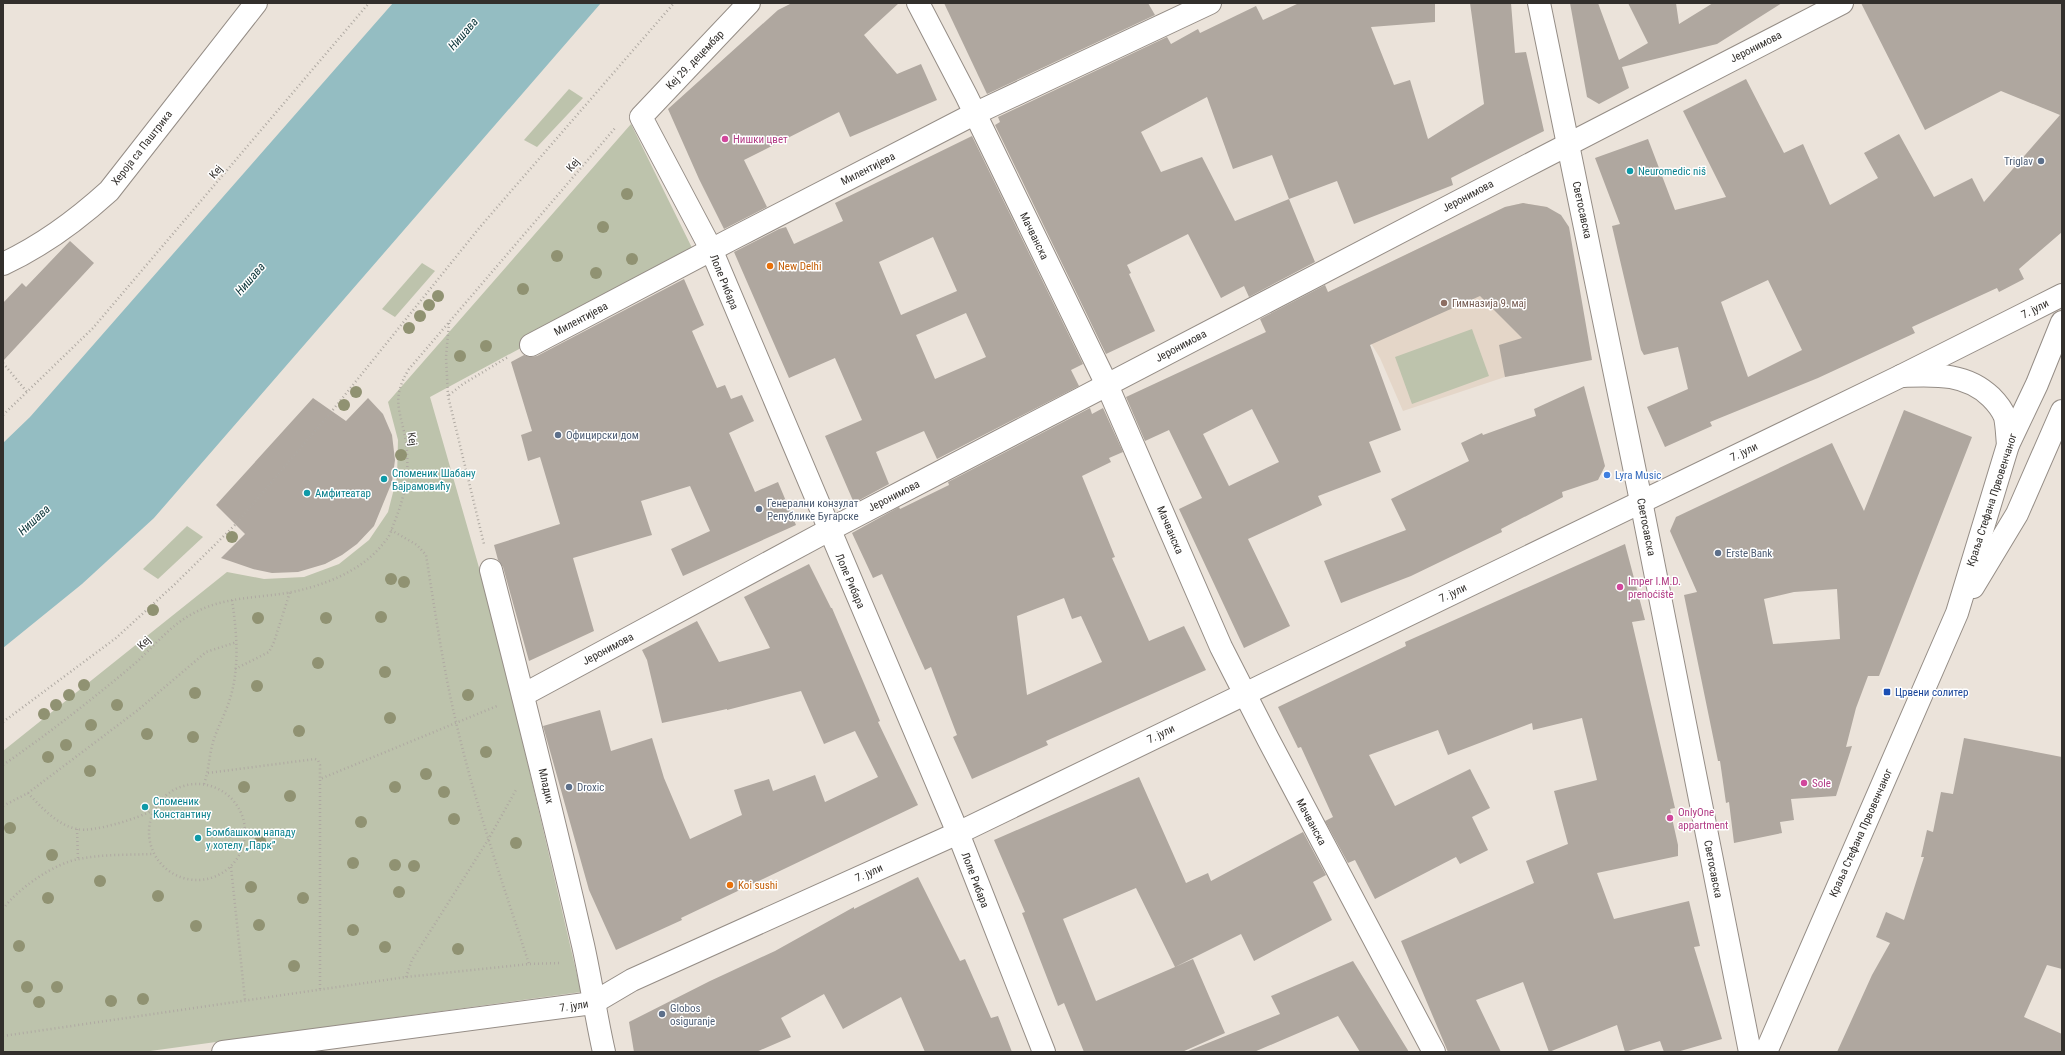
<svg xmlns="http://www.w3.org/2000/svg" width="2065" height="1055" viewBox="0 0 2065 1055" font-family="'Roboto Condensed',sans-serif">
<rect width="100%" height="100%" fill="#ebe3da"/>
<path fill="#e4d6c8" d="M1523 203 1547 207 1592 358 1505 377 1403 411 1380 358 1364 332 1280 363 1262 324 1505 207Z"/>
<g fill="#bdc3ac">
<path d="M569 89 583 98 537 147 524 140Z"/>
<path d="M631 124 695 254 430 397 478 564 519 726 581 992 143 1052H3V751L227 572 264 579 304 577 339 564 369 540 388 512 397 477 398 440 388 402Z"/>
<path d="M422 263 435 271 395 317 382 309Z"/>
<path d="M1472 329 1489 376 1412 404 1395 357Z"/>
<path d="M187 526 203 537 158 579 143 569Z"/>
</g>
<path fill="#94bdc2" d="M393 3H601L154 518 82 584 3 648V443L30 417Z"/>
<g fill="#afa79f" fill-rule="evenodd">
<path d="M792 3H899L864 35 897 74 921 64 937 100 850 137 839 112 744 160 767 207 724 229 699 179 668 109 778 10Z"/>
<path d="M944 3H1148L1155 15 987 94Z"/>
<path d="M1299 3H1435V22L1371 27 1394 85 1410 80 1428 139 1484 104 1470 3H1511L1515 53 1526 52 1544 131 1451 178 1453 185 1354 224 1337 181 1289 199 1315 262 1249 297 1244 286 1221 298 1188 234 1127 265 1131 273 1129 274 1155 331 1106 354 995 125 1000 122 998 117 1167 37 1171 44 1198 29 1200 33 1256 6 1263 20ZM1207 97 1233 169 1272 155 1289 199 1235 221 1202 157 1161 172 1141 132Z"/>
<path d="M1570 3H1598L1619 60 1648 43 1628 3H1676L1679 24 1713 3H1782L1717 44 1622 67 1629 88 1599 104 1587 97Z"/>
<path d="M1861 3H2062V232L2019 269 2024 279 1999 292 1997 288 1912 327 1915 333 1818 378 1710 422 1712 426 1665 447 1647 407 1688 389 1678 347 1644 355 1641 350 1612 226 1620 224 1595 158 1648 139 1675 210 1726 197 1683 111 1746 79 1784 153 1803 144 1830 205 1878 178 1864 153 1899 134 1934 197 1972 178 1984 202 2060 115 2001 91 1925 130ZM1768 280 1802 350 1748 377 1721 302Z"/>
<path d="M972 136 1083 364 1071 370 1079 386 937 459 924 431 876 452 889 484 854 503 825 436 862 420 835 358 789 378 734 252 779 229 786 227 794 244 843 221 835 203ZM933 237 957 291 901 315 879 262ZM966 313 986 357 935 379 916 335Z"/>
<path d="M1523 203 1547 207 1561 215 1569 227 1592 360 1505 377 1499 345 1522 338 1480 296 1370 345 1401 430 1369 442 1381 472 1318 496 1322 505 1248 539 1290 626 1244 648 1179 509 1202 498 1169 430 1145 441 1126 397 1266 332 1260 319 1325 285 1328 292 1505 207ZM1252 409 1279 462 1229 486 1203 434Z"/>
<path d="M70 241 94 263 3 361V303L22 283 26 287Z"/>
<path d="M684 279 704 325 692 331 717 388 725 385 731 399 742 395 754 421 729 433 755 492 778 482 796 525 683 576 671 549 710 531 690 486 641 501 652 535 573 558 594 631 529 661 503 567 498 560 494 545 560 524 540 457 528 461 521 435 532 431 511 362 524 355 530 357 537 356Z"/>
<path d="M1584 386 1605 466 1598 480 1562 492 1563 497 1501 529 1502 532 1411 576 1341 603 1324 561 1406 530 1391 499 1469 461 1461 443 1482 433 1483 435 1536 416 1534 409Z"/>
<path d="M313 398 346 421 368 398 383 414 392 435 395 460 392 482 374 526 357 544 342 555 325 564 298 572 272 573 253 569 221 558 245 534 216 505Z"/>
<path d="M1090 408 1092 414 1103 408 1123 452 1109 458 1111 462 1082 476 1115 557 1112 558 1149 641 1184 626 1206 670 1046 741 1048 745 972 779 953 737 957 735 931 667 925 670 882 574 873 578 852 533 899 507 900 509 949 485 948 482ZM1064 598 1072 619 1081 616 1102 662 1027 695 1017 616Z"/>
<path d="M1904 410 1972 437 1879 676H1868L1856 708 1846 747 1852 746 1836 796 1791 799 1794 820 1780 822 1782 833 1734 843 1729 802 1726 803 1720 761H1718L1684 595 1697 592 1670 531 1676 517 1832 443 1864 511ZM1837 589 1840 639 1773 644 1764 599 1794 592Z"/>
<path d="M1625 544 1645 620 1632 622 1675 808 1670 809 1678 845V856L1597 873 1614 919 1689 901 1700 946 1694 947 1722 1039 1677 1052H1664L1660 1041 1625 1052 1617 1025 1549 1052 1523 982 1476 1000 1501 1052H1448L1401 941 1534 883 1526 861 1568 844 1554 791 1597 780 1582 718 1533 730 1532 723 1448 755 1438 730 1369 755 1395 806 1470 769 1490 808 1472 817 1488 850 1460 864 1456 857 1375 899 1355 860 1348 863 1325 821 1333 817 1301 747 1298 748 1278 707 1406 646 1405 642Z"/>
<path d="M809 564 831 608H832L880 721 878 722 918 805 681 918 682 920 616 950 589 890 543 726 600 710 611 751 652 738 664 778 690 839 742 815 734 790 769 779 773 791 815 775 825 802 878 777 855 731 824 744 801 691 727 710V709L662 723 647 660 642 650 697 621 719 662 770 648 744 597Z"/>
<path d="M1964 738 2062 757V969L2047 965 2024 1017 2062 1034V1052H1837L1872 975 1890 943 1876 937 1886 912 1904 920 1924 857H1921L1927 830 1933 832 1941 792 1953 794Z"/>
<path d="M1139 777 1186 883 1208 873 1211 881 1303 832 1326 875 1313 882 1332 920 1254 961 1241 934 1175 967 1193 959 1225 1033 1182 1052H1084L1064 1003 1058 1006 1022 913 1025 912 994 840ZM1136 888 1175 967 1096 1001 1063 919Z"/>
<path d="M918 877 960 961 965 959 991 1018 998 1016 1012 1052H925L901 997 843 1029 824 994 781 1018 791 1037 756 1052H634L629 1022 710 981 775 951 854 907V909Z"/>
<path d="M1353 961 1409 1052H1360L1338 1016 1254 1052H1188V1051L1280 1014 1271 996Z"/>
</g>
<g fill="none" stroke-linecap="round" stroke-linejoin="round">
<defs>
<g id="street">
<path d="M749 3 641 117 711 249 958 833 1044 1052"/>
<path d="M918 3 966 95 1107 385 1221 647 1268 739 1434 1052"/>
<path d="M1539 3 1641 501 1750 1052"/>
<path d="M3 264C42 246 77 220 109 191L256 3"/>
<path d="M531 345 728 241 974 114 1210 3"/>
<path d="M491 570C523 695 554 820 583 945 591 981 596 1017 604 1052"/>
<path d="M523 695 829 530 1538 160 1842 3"/>
<path d="M223 1052 593 1003 632 980 958 833 1901 376 2062 295"/>
</g>
<g id="secondary">
<path d="M1901 376C1933 375 1965 372 1991 397 1996 402 2002 409 2005 417 2007 426 2007 436 2008 445"/>
<path d="M1973 587 2017 514 2062 411"/>
<path d="M1766 1052 1957 613 2008 445 2037 384 2062 322"/>
</g>
</defs>
<use href="#street" stroke="#958d86" stroke-width="24"/>
<use href="#secondary" stroke="#958d86" stroke-width="24"/>
<g stroke="#afa9a2" stroke-width="2.5" stroke-dasharray="1 3" stroke-linecap="butt">
<path d="M449 323 446 357 448 396 484 544"/>
<path d="M3 363 27 392"/>
<path d="M449 395 463 384 508 357"/>
<path d="M3 415 93 328 369 3"/>
<path d="M391 530 417 545 426 555C435 611 443 667 456 722 475 804 503 884 529 964"/>
<path d="M235 669 269 652 274 642 290 592"/>
<path d="M3 722 116 638 174 585 236 524 332 411 480 227 674 3"/>
<path d="M3 765C48 734 90 701 132 666 152 649 168 627 192 614 226 595 260 599 297 591 330 583 365 569 386 540 390 536 392 528 394 523 405 497 410 471 406 442 401 411 390 400 409 369L616 127"/>
<path d="M208 773 315 759 318 760 320 765V779"/>
<circle cx="197" cy="832" r="48"/>
<path d="M204 784C209 770 209 756 213 742 217 729 224 716 229 702 240 669 237 634 232 600"/>
<path d="M28 793C41 807 57 825 77 829 92 833 140 818 153 810"/>
<path d="M3 806 28 793 138 710 206 652 237 642"/>
<path d="M77 829 78 859"/>
<path d="M231 867 245 1000"/>
<path d="M3 909C17 889 55 863 79 859 103 854 129 855 153 854"/>
<path d="M406 977 412 960 488 840 517 788"/>
<path d="M320 989V779L497 706"/>
<path d="M3 1036 406 977 529 964 559 963"/>
</g>
<use href="#street" stroke="#fff" stroke-width="22"/>
<use href="#secondary" stroke="#fff" stroke-width="22"/>
</g>
<g fill="#909272">
<circle cx="627" cy="194" r="6"/>
<circle cx="603" cy="227" r="6"/>
<circle cx="557" cy="256" r="6"/>
<circle cx="632" cy="259" r="6"/>
<circle cx="596" cy="273" r="6"/>
<circle cx="523" cy="289" r="6"/>
<circle cx="438" cy="296" r="6"/>
<circle cx="429" cy="305" r="6"/>
<circle cx="420" cy="316" r="6"/>
<circle cx="409" cy="328" r="6"/>
<circle cx="486" cy="346" r="6"/>
<circle cx="460" cy="356" r="6"/>
<circle cx="356" cy="392" r="6"/>
<circle cx="344" cy="405" r="6"/>
<circle cx="401" cy="455" r="6"/>
<circle cx="232" cy="537" r="6"/>
<circle cx="391" cy="579" r="6"/>
<circle cx="404" cy="582" r="6"/>
<circle cx="153" cy="610" r="6"/>
<circle cx="381" cy="617" r="6"/>
<circle cx="258" cy="618" r="6"/>
<circle cx="326" cy="618" r="6"/>
<circle cx="318" cy="663" r="6"/>
<circle cx="385" cy="672" r="6"/>
<circle cx="84" cy="685" r="6"/>
<circle cx="257" cy="686" r="6"/>
<circle cx="195" cy="693" r="6"/>
<circle cx="69" cy="695" r="6"/>
<circle cx="468" cy="695" r="6"/>
<circle cx="56" cy="705" r="6"/>
<circle cx="117" cy="705" r="6"/>
<circle cx="44" cy="714" r="6"/>
<circle cx="390" cy="718" r="6"/>
<circle cx="91" cy="725" r="6"/>
<circle cx="299" cy="731" r="6"/>
<circle cx="147" cy="734" r="6"/>
<circle cx="193" cy="737" r="6"/>
<circle cx="66" cy="745" r="6"/>
<circle cx="486" cy="752" r="6"/>
<circle cx="48" cy="757" r="6"/>
<circle cx="90" cy="771" r="6"/>
<circle cx="426" cy="774" r="6"/>
<circle cx="244" cy="787" r="6"/>
<circle cx="395" cy="787" r="6"/>
<circle cx="444" cy="792" r="6"/>
<circle cx="290" cy="796" r="6"/>
<circle cx="454" cy="819" r="6"/>
<circle cx="361" cy="822" r="6"/>
<circle cx="10" cy="828" r="6"/>
<circle cx="260" cy="841" r="6"/>
<circle cx="516" cy="843" r="6"/>
<circle cx="52" cy="855" r="6"/>
<circle cx="353" cy="863" r="6"/>
<circle cx="395" cy="865" r="6"/>
<circle cx="414" cy="866" r="6"/>
<circle cx="100" cy="881" r="6"/>
<circle cx="251" cy="887" r="6"/>
<circle cx="399" cy="892" r="6"/>
<circle cx="158" cy="896" r="6"/>
<circle cx="48" cy="898" r="6"/>
<circle cx="303" cy="898" r="6"/>
<circle cx="259" cy="925" r="6"/>
<circle cx="196" cy="926" r="6"/>
<circle cx="353" cy="930" r="6"/>
<circle cx="19" cy="946" r="6"/>
<circle cx="385" cy="947" r="6"/>
<circle cx="458" cy="949" r="6"/>
<circle cx="294" cy="966" r="6"/>
<circle cx="27" cy="987" r="6"/>
<circle cx="57" cy="987" r="6"/>
<circle cx="143" cy="999" r="6"/>
<circle cx="111" cy="1001" r="6"/>
<circle cx="39" cy="1002" r="6"/>
</g>
<g fill="#d1479c" stroke="#fff" stroke-width="1.5">
<circle cx="725" cy="139" r="4"/>
<circle cx="1620" cy="587" r="4"/>
<circle cx="1804" cy="783" r="4"/>
<circle cx="1670" cy="818" r="4"/>
</g>
<g fill="#5c6f8a" stroke="#fff" stroke-width="1.5">
<circle cx="2041" cy="161" r="4"/>
<circle cx="558" cy="435" r="4"/>
<circle cx="759" cy="509" r="4"/>
<circle cx="1718" cy="553" r="4"/>
<circle cx="569" cy="787" r="4"/>
<circle cx="662" cy="1014" r="4"/>
</g>
<g fill="#0f9aa8" stroke="#fff" stroke-width="1.5">
<circle cx="1630" cy="171" r="4"/>
<circle cx="384" cy="479" r="4"/>
<circle cx="307" cy="493" r="4"/>
<circle cx="145" cy="807" r="4"/>
<circle cx="198" cy="838" r="4"/>
</g>
<g fill="#e8710a" stroke="#fff" stroke-width="1.5">
<circle cx="770" cy="266" r="4"/>
<circle cx="730" cy="885" r="4"/>
</g>
<circle fill="#8d6e63" stroke="#fff" stroke-width="1.5" cx="1444" cy="303" r="4"/>
<circle fill="#3f7fe0" stroke="#fff" stroke-width="1.5" cx="1607" cy="475" r="4"/>
<rect fill="#1a4fb4" stroke="#fff" stroke-width="1.5" x="1883" y="688" width="8" height="8" rx="2"/>
<g text-anchor="middle" dominant-baseline="central" stroke-width="3" stroke-linejoin="round" paint-order="stroke">
<g font-size="11" fill="#322f2c" stroke="#fff">
<text transform="translate(1756 47) rotate(-27)">Јеронимова</text>
<text transform="translate(695 60) rotate(-46)">Кеј 29. децембар</text>
<text transform="translate(142 148) rotate(-52)">Хероја са Паштрика</text>
<text transform="translate(573 165) rotate(-50)">Кеј</text>
<text transform="translate(868 169) rotate(-27)">Милентијева</text>
<text transform="translate(216 172) rotate(-50)">Кеј</text>
<text transform="translate(1468 196) rotate(-28)">Јеронимова</text>
<text transform="translate(1582 210) rotate(78)">Светосавска</text>
<text transform="translate(1034 236) rotate(64)">Мачванска</text>
<text transform="translate(724 282) rotate(68)">Лоле Рибара</text>
<text transform="translate(2035 309) rotate(-27)">7. јули</text>
<text transform="translate(581 319) rotate(-28)">Милентијева</text>
<text transform="translate(1181 346) rotate(-28)">Јеронимова</text>
<text transform="translate(412 439) rotate(81)">Кеј</text>
<text transform="translate(1744 452) rotate(-26)">7. јули</text>
<text transform="translate(894 496) rotate(-27)">Јеронимова</text>
<text transform="translate(1992 500) rotate(-72)">Краља Стефана Првовенчаног</text>
<text transform="translate(1646 527) rotate(79)">Светосавска</text>
<text transform="translate(1170 530) rotate(67)">Мачванска</text>
<text transform="translate(850 581) rotate(67)">Лоле Рибара</text>
<text transform="translate(1453 593) rotate(-26)">7. јули</text>
<text transform="translate(144 643) rotate(-45)">Кеј</text>
<text transform="translate(608 649) rotate(-28)">Јеронимова</text>
<text transform="translate(1161 734) rotate(-26)">7. јули</text>
<text transform="translate(546 786) rotate(77)">Младих</text>
<text transform="translate(1311 822) rotate(62)">Мачванска</text>
<text transform="translate(1861 833) rotate(-66)">Краља Стефана Првовенчаног</text>
<text transform="translate(1713 869) rotate(79)">Светосавска</text>
<text transform="translate(869 873) rotate(-24)">7. јули</text>
<text transform="translate(975 880) rotate(69)">Лоле Рибара</text>
<text transform="translate(574 1006) rotate(-9)">7. јули</text>
</g>
<g font-size="11" fill="#b23c85" stroke="#fff" text-anchor="start">
<text x="733" y="139">Нишки цвет</text>
<text x="1628" y="581">Imper I.M.D.<tspan x="1628" dy="13">prenoćište</tspan></text>
<text x="1812" y="783">Sole</text>
<text x="1678" y="812">OnlyOne<tspan x="1678" dy="13">appartment</tspan></text>
</g>
<g font-size="11" fill="#4e5e75" stroke="#fff" text-anchor="start">
<text x="2033" y="161" text-anchor="end">Triglav</text>
<text x="566" y="435">Официрски дом</text>
<text x="767" y="503">Генерални конзулат<tspan x="767" dy="13">Републике Бугарске</tspan></text>
<text x="1726" y="553">Erste Bank</text>
<text x="577" y="787">Droxic</text>
<text x="670" y="1008">Globos<tspan x="670" dy="13">osiguranje</tspan></text>
</g>
<g font-size="11" fill="#0d838f" stroke="#fff" text-anchor="start">
<text x="1638" y="171">Neuromedic niš</text>
<text x="392" y="473">Споменик Шабану<tspan x="392" dy="13">Бајрамовићу</tspan></text>
<text x="315" y="493">Амфитеатар</text>
<text x="153" y="801">Споменик<tspan x="153" dy="13">Константину</tspan></text>
<text x="206" y="832">Бомбашком нападу<tspan x="206" dy="13">у хотелу „Парк”</tspan></text>
</g>
<g font-size="11" fill="#c56008" stroke="#fff" text-anchor="start">
<text x="778" y="266">New Delhi</text>
<text x="738" y="885">Koi sushi</text>
</g>
<g font-size="11" fill="#785e54" stroke="#fff" text-anchor="start">
<text x="1452" y="303">Гимназија 9. мај</text>
</g>
<g font-size="11" fill="#366cbe" stroke="#fff" text-anchor="start">
<text x="1615" y="475">Lyra Music</text>
</g>
<g font-size="11" fill="#164399" stroke="#fff" text-anchor="start">
<text x="1895" y="692">Црвени солитер</text>
</g>
<g font-size="12" font-style="italic" fill="#0a3438" stroke="#fff">
<text transform="translate(463 34) rotate(-49)">Нишава</text>
<text transform="translate(250 279) rotate(-49)">Нишава</text>
<text transform="translate(34 520) rotate(-43)">Нишава</text>
</g>
</g>
<rect width="2065" height="1055" fill="none" stroke="#322f2c" stroke-width="8"/>
</svg>
